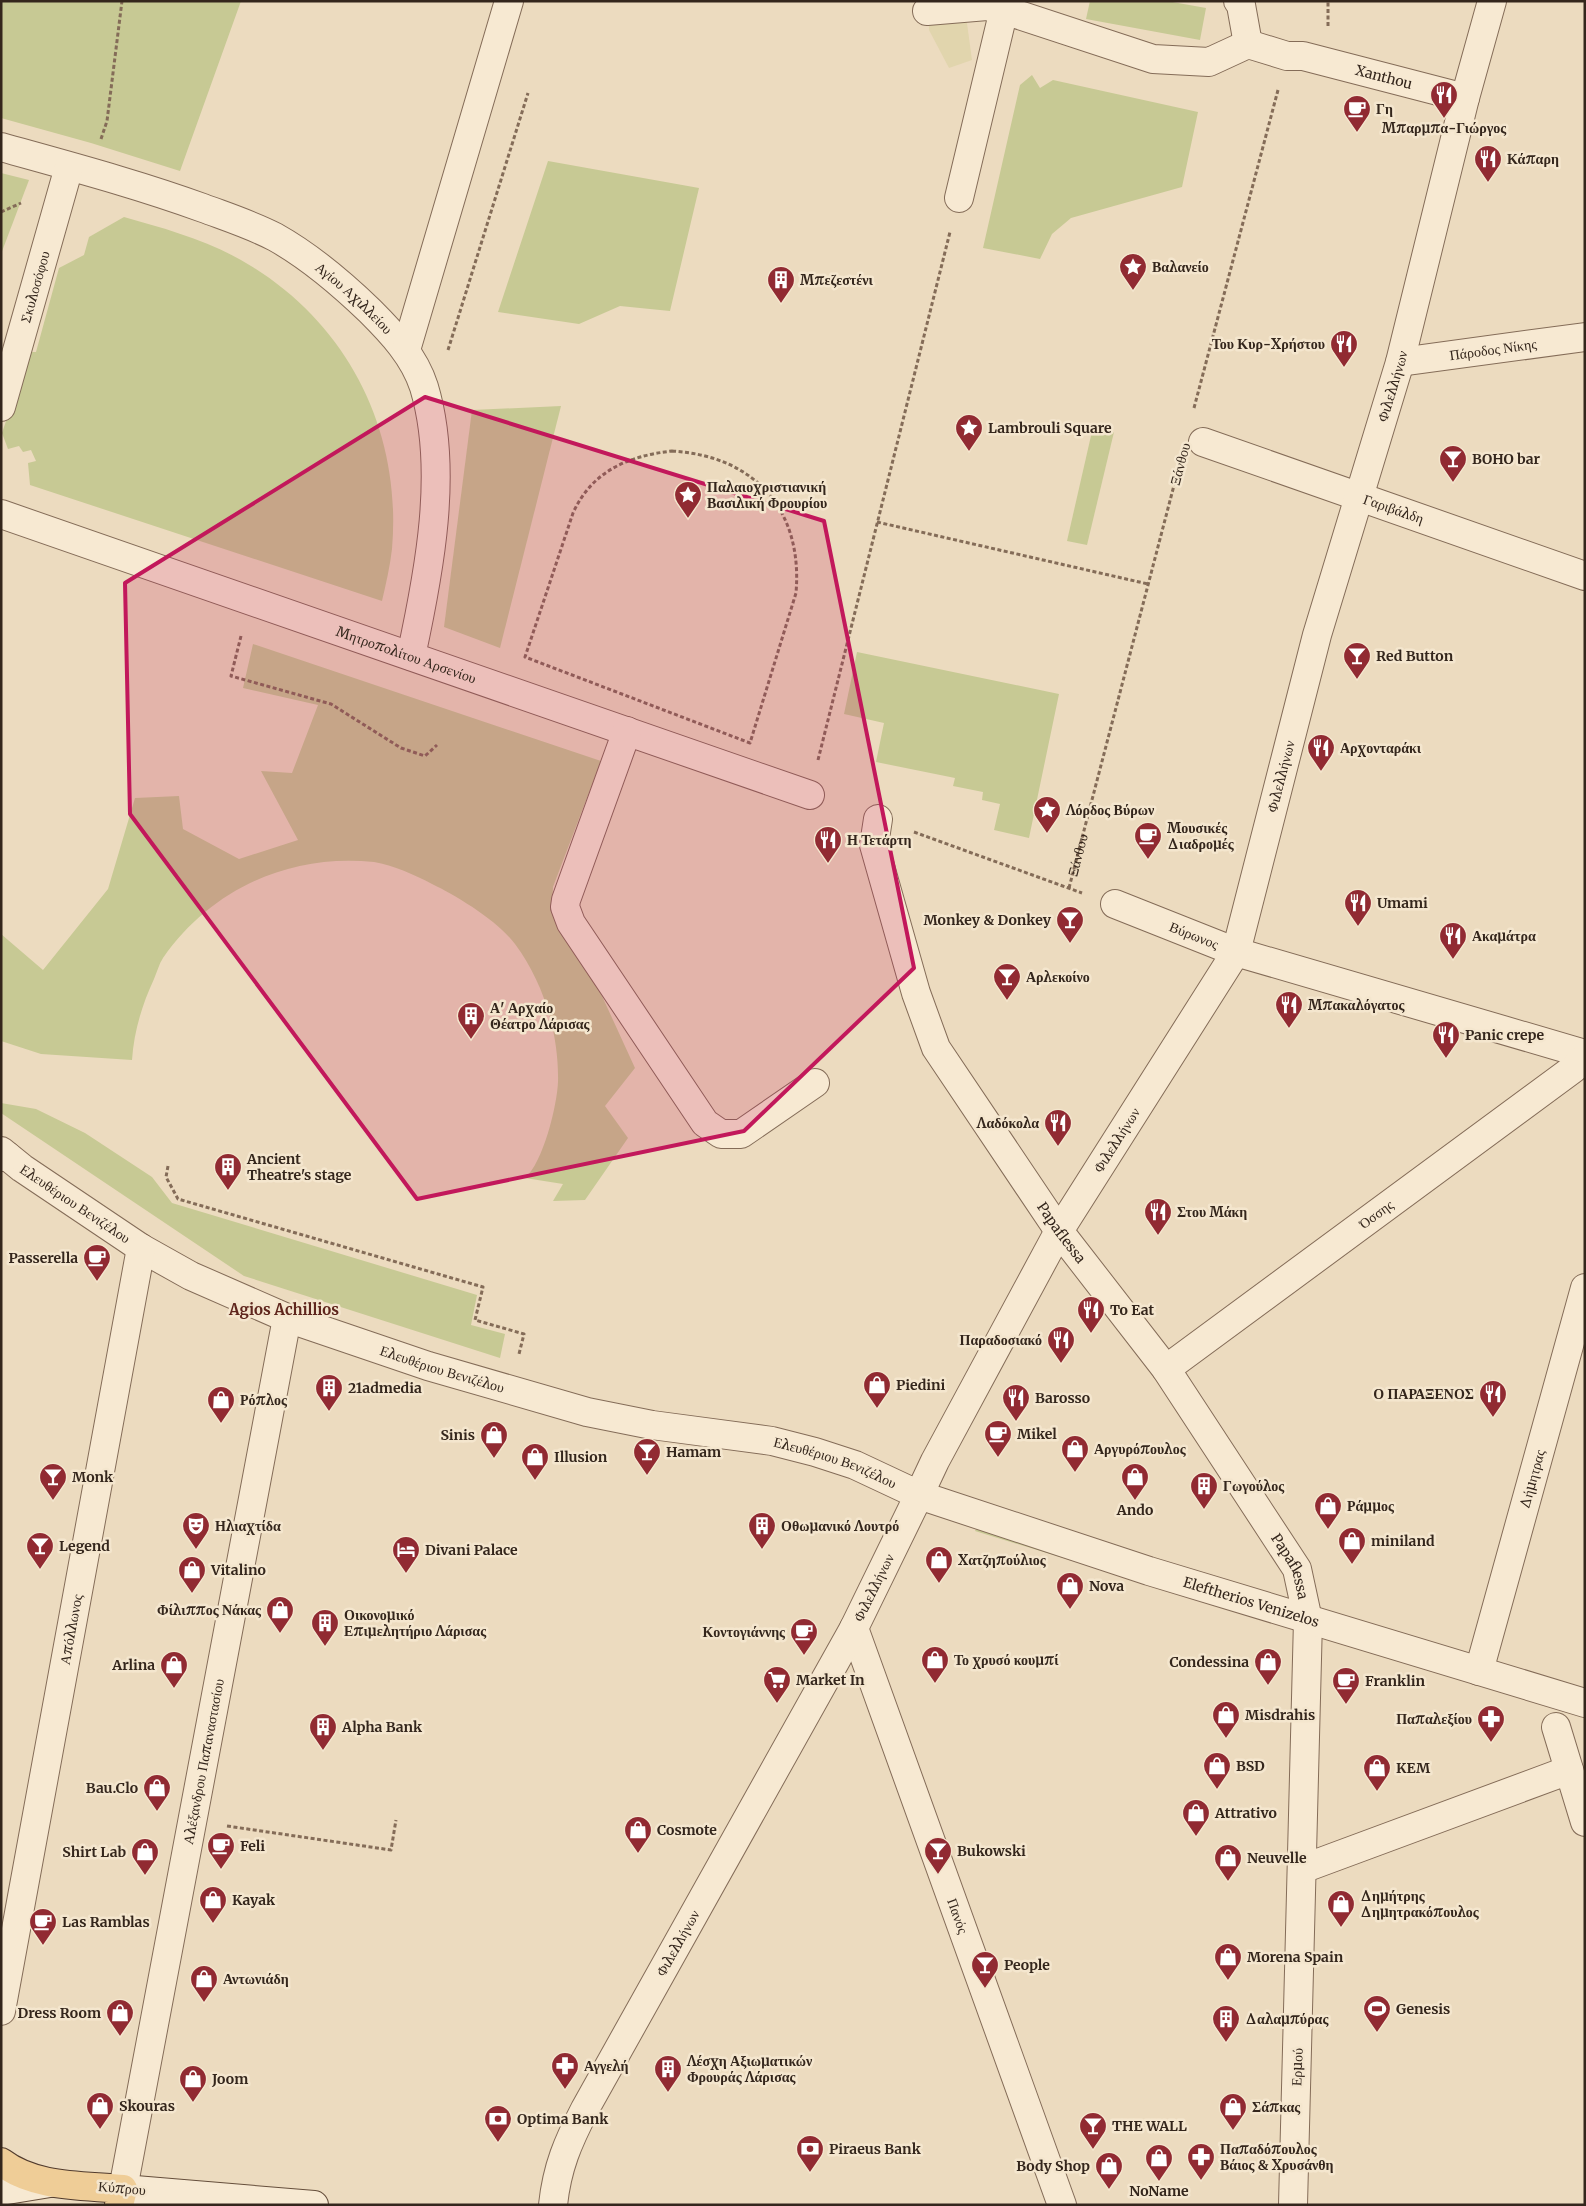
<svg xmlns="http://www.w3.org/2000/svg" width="1586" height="2206" viewBox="0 0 1586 2206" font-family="Merriweather,serif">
<rect width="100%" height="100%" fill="#ecdbbf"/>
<path fill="#e1d5ad" d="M964 1 972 60 949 68 929 30V9Z"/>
<g fill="#c7c994">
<path d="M1 1H241L180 171 91 143 1 118Z"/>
<path d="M1090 1H1167L1206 8 1200 40 1086 19Z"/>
<path d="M1032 75 1040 88 1053 80 1198 112 1182 187 1071 218 1052 234 1040 259 983 248 1020 85Z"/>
<path d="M548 161 699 188 670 311 620 306 579 324 498 312Z"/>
<path d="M1 173 29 180 1 254Z"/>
<path d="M124 217C167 229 213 242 251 266 350 327 402 433 392 549 390 566 386 584 382 601L30 485 28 463 36 461 31 450 23 452 19 446 8 449 2 433 29 352H36L59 268 84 255 89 237Z"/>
<path d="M561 406 500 648 444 627 472 410Z"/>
<path d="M1093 427 1114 432 1087 545 1067 541Z"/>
<path d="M253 644 601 761 553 887 552 909 602 996 635 1068 605 1106 628 1138 585 1200 553 1201 563 1184 525 1178C543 1163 557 1106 558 1082 559 1034 544 983 515 944 498 921 457 896 432 884 415 875 393 865 374 862 290 853 211 889 163 958 159 964 157 972 154 979 142 1005 134 1031 132 1060L41 1054 1 1041V934L43 970 108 889 135 798 179 796 183 829 239 859 298 840 261 771 292 773 318 705 243 688Z"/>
<path d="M857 652 1059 694 1029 838 994 830 1000 804 982 800 983 792 953 786 955 778 876 762 884 723 844 714Z"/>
<path d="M1 1103 36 1109 85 1133 152 1177 172 1203 477 1295 471 1325 505 1334 500 1358 244 1276 1 1113Z"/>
<path d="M976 1529 1286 1622 1285 1626 975 1531Z"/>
</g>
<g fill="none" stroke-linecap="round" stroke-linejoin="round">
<defs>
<g id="pedestrian">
<path d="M1238 1 1241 5 1248 44"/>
<path id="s2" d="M927 11 987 6 1004 10 1153 59 1209 62 1248 44 1287 56H1303L1465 98"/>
<path id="s3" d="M1 147C69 166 137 184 203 208 227 217 252 225 275 237 309 256 342 284 370 311 392 333 414 356 424 387 449 470 429 573 411 656"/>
<path d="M959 198 1006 1"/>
<path d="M406 350 509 1"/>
<path id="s4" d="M1400 362 1585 337"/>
<path id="s5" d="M1 407 69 167"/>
<path id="s6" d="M1203 442 1585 576"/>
<path id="s7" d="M1 514 810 795"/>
<path d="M627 731 566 900 565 907 571 923 705 1123 721 1134H741L815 1083"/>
<path id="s8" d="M878 819 874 845 916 993 936 1048 1059 1231 1166 1369 1297 1569 1308 1620 1293 2205"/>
<path id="s9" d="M1115 904 1236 952 1585 1054"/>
<path id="s10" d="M1 1151 22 1168 141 1248 191 1276 287 1318 428 1366 587 1412 652 1425 772 1441 815 1452 855 1465 919 1495 935 1461 1059 1231 1236 952 1317 635 1400 362 1465 98 1492 1"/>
<path id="s11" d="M1166 1369 1573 1069 1585 1058"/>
<path id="s12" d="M854 1628 1062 2205"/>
<path id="s13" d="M1479 1671 1585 1288"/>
<path d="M1556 1727 1585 1822"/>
<path d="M1302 1869 1569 1770"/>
<path id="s14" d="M1 2011 141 1248"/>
<path id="s15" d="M123 2189 287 1318"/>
</g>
<g id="minor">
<path d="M1 1157 7 1156"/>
<path id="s16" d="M553 2205C557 2167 568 2142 585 2109L854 1628 919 1495 1149 1571 1585 1703"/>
</g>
<g id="secondary">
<path d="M123 2189 314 2205"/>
<path d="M1 2191 50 2183"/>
</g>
<path id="primary" d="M1 2162C35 2188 82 2185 123 2189L119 2205"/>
</defs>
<use href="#pedestrian" stroke="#846c58" stroke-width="30"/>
<use href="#minor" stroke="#846c58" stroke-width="30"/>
<use href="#secondary" stroke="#654e3b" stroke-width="30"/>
<use href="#primary" stroke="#513b2d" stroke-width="30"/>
<g stroke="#846c58" stroke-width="3" stroke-dasharray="4 2.5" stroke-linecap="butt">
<path d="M1328 26V1"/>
<path d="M101 139 107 121 122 1"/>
<path d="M1 212 21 203"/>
<path d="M448 350 528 93"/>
<path d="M1194 408 1278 90"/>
<path d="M672 451C755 456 803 510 796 593L750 743 525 657 573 513C592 471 628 456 672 451Z"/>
<path d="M877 522 1148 584"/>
<path d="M241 636 231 676 331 704 401 748 425 756 437 745"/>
<path d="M818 760 950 232"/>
<path d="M914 832 1082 893"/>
<path id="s1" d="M1069 888 1178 470"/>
<path d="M168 1166 166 1177 178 1199 483 1287 475 1320 524 1334 519 1354"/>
<path d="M227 1826 391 1850 396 1820"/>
</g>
<use href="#pedestrian" stroke="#f7e9d2" stroke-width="28"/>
<use href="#minor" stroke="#f7e9d2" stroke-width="28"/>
<use href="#secondary" stroke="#f7e9d2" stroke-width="28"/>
<use href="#primary" stroke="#efcd97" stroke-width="28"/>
</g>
<path fill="#c2185b" fill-opacity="0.2" stroke="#c2185b" stroke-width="4" stroke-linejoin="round" d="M425 397 824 521 914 968 744 1131 417 1199 130 814 125 583Z"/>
<defs>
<symbol id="restaurant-pin" viewBox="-11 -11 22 30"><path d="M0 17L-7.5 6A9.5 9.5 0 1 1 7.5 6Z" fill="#912a32" stroke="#f4e6ce"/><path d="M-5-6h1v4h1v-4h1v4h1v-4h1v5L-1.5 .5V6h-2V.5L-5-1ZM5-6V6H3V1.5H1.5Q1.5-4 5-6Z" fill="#fff"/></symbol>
<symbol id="cafe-pin" viewBox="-11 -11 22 30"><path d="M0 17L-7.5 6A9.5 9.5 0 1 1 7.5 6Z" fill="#912a32" stroke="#f4e6ce"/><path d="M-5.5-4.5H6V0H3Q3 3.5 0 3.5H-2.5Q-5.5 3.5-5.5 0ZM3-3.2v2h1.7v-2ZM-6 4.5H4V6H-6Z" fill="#fff"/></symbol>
<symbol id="sight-pin" viewBox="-11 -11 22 30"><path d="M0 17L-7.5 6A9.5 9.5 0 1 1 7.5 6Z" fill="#912a32" stroke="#f4e6ce"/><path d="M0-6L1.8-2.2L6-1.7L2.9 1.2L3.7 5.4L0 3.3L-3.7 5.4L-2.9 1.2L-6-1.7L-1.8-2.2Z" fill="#fff"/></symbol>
<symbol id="building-pin" viewBox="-11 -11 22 30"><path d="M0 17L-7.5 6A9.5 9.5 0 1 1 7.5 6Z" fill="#912a32" stroke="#f4e6ce"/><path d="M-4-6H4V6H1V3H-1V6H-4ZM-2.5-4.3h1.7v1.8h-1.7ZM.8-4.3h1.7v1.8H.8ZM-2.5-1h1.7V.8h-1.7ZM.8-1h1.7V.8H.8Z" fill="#fff"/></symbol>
<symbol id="bar-pin" viewBox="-11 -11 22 30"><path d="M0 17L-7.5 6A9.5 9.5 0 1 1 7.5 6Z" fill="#912a32" stroke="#f4e6ce"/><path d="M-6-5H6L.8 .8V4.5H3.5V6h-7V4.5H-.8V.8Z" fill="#fff"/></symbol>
<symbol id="shop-pin" viewBox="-11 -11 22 30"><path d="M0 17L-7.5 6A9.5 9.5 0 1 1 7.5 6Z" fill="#912a32" stroke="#f4e6ce"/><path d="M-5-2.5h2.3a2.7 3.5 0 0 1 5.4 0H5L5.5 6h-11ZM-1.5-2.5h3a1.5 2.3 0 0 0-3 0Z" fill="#fff"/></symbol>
<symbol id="theatre-pin" viewBox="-11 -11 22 30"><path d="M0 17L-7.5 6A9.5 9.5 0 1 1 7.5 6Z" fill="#912a32" stroke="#f4e6ce"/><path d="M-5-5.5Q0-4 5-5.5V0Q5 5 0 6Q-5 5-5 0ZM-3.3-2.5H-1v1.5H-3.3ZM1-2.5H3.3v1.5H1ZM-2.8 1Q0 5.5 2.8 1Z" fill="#fff"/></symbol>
<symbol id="hotel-pin" viewBox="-11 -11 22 30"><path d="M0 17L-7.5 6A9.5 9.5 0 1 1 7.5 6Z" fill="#912a32" stroke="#f4e6ce"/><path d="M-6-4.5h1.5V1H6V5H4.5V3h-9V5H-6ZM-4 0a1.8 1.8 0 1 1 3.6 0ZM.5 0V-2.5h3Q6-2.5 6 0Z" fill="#fff"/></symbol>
<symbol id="supermarket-pin" viewBox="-11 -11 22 30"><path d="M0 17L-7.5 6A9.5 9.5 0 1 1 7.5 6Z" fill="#912a32" stroke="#f4e6ce"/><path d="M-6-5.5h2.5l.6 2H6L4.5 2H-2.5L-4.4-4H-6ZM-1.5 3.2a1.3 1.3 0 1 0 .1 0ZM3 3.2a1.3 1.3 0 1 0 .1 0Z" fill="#fff"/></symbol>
<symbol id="pharmacy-pin" viewBox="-11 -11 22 30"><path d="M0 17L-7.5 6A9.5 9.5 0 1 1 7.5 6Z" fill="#912a32" stroke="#f4e6ce"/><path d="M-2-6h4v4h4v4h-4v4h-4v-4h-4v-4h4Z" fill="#fff"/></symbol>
<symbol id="stadium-pin" viewBox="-11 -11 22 30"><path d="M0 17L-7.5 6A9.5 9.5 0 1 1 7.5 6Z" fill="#912a32" stroke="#f4e6ce"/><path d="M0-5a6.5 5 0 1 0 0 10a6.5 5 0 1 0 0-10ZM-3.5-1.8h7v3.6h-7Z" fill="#fff"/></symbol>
<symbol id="bank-pin" viewBox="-11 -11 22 30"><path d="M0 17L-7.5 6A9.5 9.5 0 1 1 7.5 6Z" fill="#912a32" stroke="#f4e6ce"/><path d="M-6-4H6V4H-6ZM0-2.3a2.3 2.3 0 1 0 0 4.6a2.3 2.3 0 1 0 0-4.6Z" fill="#fff"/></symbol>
</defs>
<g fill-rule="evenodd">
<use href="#restaurant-pin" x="1428" y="79" width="32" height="43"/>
<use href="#cafe-pin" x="1341" y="93" width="32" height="43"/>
<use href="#restaurant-pin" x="1472" y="143" width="32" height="43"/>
<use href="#sight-pin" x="1117" y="251" width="32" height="43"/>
<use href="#building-pin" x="765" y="264" width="32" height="43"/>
<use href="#restaurant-pin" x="1328" y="328" width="32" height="43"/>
<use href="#sight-pin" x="953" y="412" width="32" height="43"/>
<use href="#bar-pin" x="1437" y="443" width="32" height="43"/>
<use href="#sight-pin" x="672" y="479" width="32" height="43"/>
<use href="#bar-pin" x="1341" y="640" width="32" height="43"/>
<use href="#restaurant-pin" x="1305" y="732" width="32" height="43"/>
<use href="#sight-pin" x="1031" y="794" width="32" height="43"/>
<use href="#cafe-pin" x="1132" y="820" width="32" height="43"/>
<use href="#restaurant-pin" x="812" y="824" width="32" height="43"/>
<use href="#restaurant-pin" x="1342" y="887" width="32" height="43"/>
<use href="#bar-pin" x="1054" y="904" width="32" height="43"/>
<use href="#restaurant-pin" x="1437" y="920" width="32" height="43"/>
<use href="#bar-pin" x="991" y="961" width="32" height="43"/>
<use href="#restaurant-pin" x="1273" y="989" width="32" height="43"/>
<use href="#building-pin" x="455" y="1000" width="32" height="43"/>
<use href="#restaurant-pin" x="1430" y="1019" width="32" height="43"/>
<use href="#restaurant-pin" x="1042" y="1107" width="32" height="43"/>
<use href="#building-pin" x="212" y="1151" width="32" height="43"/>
<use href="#restaurant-pin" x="1142" y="1196" width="32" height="43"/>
<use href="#cafe-pin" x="81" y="1242" width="32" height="43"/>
<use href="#restaurant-pin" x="1075" y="1294" width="32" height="43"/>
<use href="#restaurant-pin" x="1045" y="1324" width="32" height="43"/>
<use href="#shop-pin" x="861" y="1369" width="32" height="43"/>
<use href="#building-pin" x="313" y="1372" width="32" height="43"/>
<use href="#restaurant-pin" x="1477" y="1378" width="32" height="43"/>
<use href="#restaurant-pin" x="1000" y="1382" width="32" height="43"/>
<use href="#shop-pin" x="205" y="1384" width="32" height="43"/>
<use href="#cafe-pin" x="982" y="1418" width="32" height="43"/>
<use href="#shop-pin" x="478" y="1419" width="32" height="43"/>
<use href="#shop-pin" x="1059" y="1433" width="32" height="43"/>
<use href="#bar-pin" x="631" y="1436" width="32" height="43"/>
<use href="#shop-pin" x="519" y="1441" width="32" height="43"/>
<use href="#bar-pin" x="37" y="1461" width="32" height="43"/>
<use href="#shop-pin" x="1119" y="1461" width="32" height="43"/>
<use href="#building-pin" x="1188" y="1470" width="32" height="43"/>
<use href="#shop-pin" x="1312" y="1490" width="32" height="43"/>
<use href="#theatre-pin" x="180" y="1510" width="32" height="43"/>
<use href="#building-pin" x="746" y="1510" width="32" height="43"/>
<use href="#shop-pin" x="1336" y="1525" width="32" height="43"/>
<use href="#bar-pin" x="24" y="1530" width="32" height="43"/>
<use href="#hotel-pin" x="390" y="1534" width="32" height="43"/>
<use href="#shop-pin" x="923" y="1544" width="32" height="43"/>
<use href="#shop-pin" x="176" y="1554" width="32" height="43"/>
<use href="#shop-pin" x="1054" y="1570" width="32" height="43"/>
<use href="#shop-pin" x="264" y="1594" width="32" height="43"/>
<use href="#building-pin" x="309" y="1607" width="32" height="43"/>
<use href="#cafe-pin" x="788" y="1616" width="32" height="43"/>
<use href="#shop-pin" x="919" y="1644" width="32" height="43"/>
<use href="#shop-pin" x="1252" y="1646" width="32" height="43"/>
<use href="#shop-pin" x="158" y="1649" width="32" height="43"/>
<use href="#supermarket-pin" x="761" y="1664" width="32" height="43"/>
<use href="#cafe-pin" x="1330" y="1665" width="32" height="43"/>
<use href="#shop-pin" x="1210" y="1699" width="32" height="43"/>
<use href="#pharmacy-pin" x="1475" y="1703" width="32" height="43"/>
<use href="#building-pin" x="307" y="1711" width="32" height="43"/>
<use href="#shop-pin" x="1201" y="1750" width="32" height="43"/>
<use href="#shop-pin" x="1361" y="1752" width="32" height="43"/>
<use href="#shop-pin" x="141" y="1772" width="32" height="43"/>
<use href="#shop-pin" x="1180" y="1797" width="32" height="43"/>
<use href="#shop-pin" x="622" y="1814" width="32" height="43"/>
<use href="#cafe-pin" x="205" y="1830" width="32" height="43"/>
<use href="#bar-pin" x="922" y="1835" width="32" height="43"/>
<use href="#shop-pin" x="129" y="1836" width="32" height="43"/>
<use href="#shop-pin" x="1212" y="1842" width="32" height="43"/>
<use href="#shop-pin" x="197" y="1884" width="32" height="43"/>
<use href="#shop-pin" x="1325" y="1888" width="32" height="43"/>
<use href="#cafe-pin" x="27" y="1906" width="32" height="43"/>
<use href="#shop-pin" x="1212" y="1941" width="32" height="43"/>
<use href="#bar-pin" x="969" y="1949" width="32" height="43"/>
<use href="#shop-pin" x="188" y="1963" width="32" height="43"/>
<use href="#stadium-pin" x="1361" y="1993" width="32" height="43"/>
<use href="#shop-pin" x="104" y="1997" width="32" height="43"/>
<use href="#building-pin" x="1210" y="2003" width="32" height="43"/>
<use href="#pharmacy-pin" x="549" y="2050" width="32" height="43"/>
<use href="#building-pin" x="652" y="2053" width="32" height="43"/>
<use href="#shop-pin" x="177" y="2063" width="32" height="43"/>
<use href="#shop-pin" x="84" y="2090" width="32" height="43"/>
<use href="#shop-pin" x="1217" y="2091" width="32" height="43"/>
<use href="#bank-pin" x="482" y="2103" width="32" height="43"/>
<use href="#bar-pin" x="1077" y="2110" width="32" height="43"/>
<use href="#bank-pin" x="794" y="2133" width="32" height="43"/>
<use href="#pharmacy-pin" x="1185" y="2141" width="32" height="43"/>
<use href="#shop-pin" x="1143" y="2142" width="32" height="43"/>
<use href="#shop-pin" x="1093" y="2150" width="32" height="43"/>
</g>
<g text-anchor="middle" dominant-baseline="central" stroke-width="5" stroke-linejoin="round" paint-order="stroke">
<g font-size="14" fill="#34261c" stroke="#f4e6ce">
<text stroke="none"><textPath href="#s2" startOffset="474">Xanthou</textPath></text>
<text stroke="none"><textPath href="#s5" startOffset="125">Σκυλοσόφου</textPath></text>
<text stroke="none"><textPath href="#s3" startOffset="389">Αγίου Αχιλλείου</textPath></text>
<text stroke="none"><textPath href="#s4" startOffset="94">Πάροδος Νίκης</textPath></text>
<text stroke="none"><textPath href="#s10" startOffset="2208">Φιλελλήνων</textPath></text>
<text transform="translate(1180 464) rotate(-75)">Ξάνθου</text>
<text stroke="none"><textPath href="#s6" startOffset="202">Γαριβάλδη</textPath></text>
<text stroke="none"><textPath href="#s7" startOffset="429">Μητροπολίτου Αρσενίου</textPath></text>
<text stroke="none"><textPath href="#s10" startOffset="1802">Φιλελλήνων</textPath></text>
<text stroke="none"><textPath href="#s1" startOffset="34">Ξάνθου</textPath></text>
<text stroke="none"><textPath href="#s9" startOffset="85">Βύρωνος</textPath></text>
<text stroke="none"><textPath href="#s10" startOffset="1398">Φιλελλήνων</textPath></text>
<text stroke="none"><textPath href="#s10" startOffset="91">Ελευθέριου Βενιζέλου</textPath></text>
<text stroke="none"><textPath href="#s11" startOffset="261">Όσσης</textPath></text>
<text stroke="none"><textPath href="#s8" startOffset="462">Papaflessa</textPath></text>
<text stroke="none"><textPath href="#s10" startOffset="496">Ελευθέριου Βενιζέλου</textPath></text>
<text stroke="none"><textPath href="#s10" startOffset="901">Ελευθέριου Βενιζέλου</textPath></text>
<text stroke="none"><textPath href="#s13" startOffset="199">Δήμητρας</textPath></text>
<text stroke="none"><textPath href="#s8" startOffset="868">Papaflessa</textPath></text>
<text stroke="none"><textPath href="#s16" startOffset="698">Φιλελλήνων</textPath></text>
<text stroke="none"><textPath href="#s16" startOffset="1150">Eleftherios Venizelos</textPath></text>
<text stroke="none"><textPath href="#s14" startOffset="388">Απόλλωνος</textPath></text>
<text stroke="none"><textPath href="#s15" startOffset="435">Αλέξανδρου Παπαναστασίου</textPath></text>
<text stroke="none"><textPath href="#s12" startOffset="306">Πανός</textPath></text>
<text stroke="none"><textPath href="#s16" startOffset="292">Φιλελλήνων</textPath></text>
<text transform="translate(1297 2067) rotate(-88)">Ερμού</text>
<text transform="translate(122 2188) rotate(5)">Κύπρου</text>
</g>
<g font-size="14" font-weight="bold" fill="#34261c" stroke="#f4e6ce" text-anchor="start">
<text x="1376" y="109">Γη</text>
<text x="1444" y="128" text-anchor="middle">Μπαρμπα-Γιώργος</text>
<text x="1507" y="159">Κάπαρη</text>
<text x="1152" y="267">Βαλανείο</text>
<text x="800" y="280">Μπεζεστένι</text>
<text x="1325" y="344" text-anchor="end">Του Κυρ-Χρήστου</text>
<text x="988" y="428">Lambrouli Square</text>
<text x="1472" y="459">BOHO bar</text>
<text x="707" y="487">Παλαιοχριστιανική<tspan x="707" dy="16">Βασιλική Φρουρίου</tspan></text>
<text x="1376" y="656">Red Button</text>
<text x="1340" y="748">Αρχονταράκι</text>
<text x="1066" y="810">Λόρδος Βύρων</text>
<text x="1167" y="828">Μουσικές<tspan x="1167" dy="16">Διαδρομές</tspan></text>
<text x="847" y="840">Η Τετάρτη</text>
<text x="1377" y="903">Umami</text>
<text x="1051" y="920" text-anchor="end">Monkey &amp; Donkey</text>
<text x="1472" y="936">Ακαμάτρα</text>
<text x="1026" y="977">Αρλεκοίνο</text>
<text x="1308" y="1005">Μπακαλόγατος</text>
<text x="490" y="1008">Α' Αρχαίο<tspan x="490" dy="16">Θέατρο Λάρισας</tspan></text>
<text x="1465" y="1035">Panic crepe</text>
<text x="1039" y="1123" text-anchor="end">Λαδόκολα</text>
<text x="247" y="1159">Ancient<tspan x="247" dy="16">Theatre's stage</tspan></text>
<text x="1177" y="1212">Στου Μάκη</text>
<text x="78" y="1258" text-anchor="end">Passerella</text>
<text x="1110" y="1310">To Eat</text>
<text x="1042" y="1340" text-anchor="end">Παραδοσιακό</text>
<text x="896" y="1385">Piedini</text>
<text x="348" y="1388">21admedia</text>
<text x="1474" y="1394" text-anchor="end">Ο ΠΑΡΑΞΕΝΟΣ</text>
<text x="1035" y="1398">Barosso</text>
<text x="240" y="1400">Ρόπλος</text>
<text x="1017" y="1434">Mikel</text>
<text x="475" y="1435" text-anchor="end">Sinis</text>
<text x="1094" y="1449">Αργυρόπουλος</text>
<text x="666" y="1452">Hamam</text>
<text x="554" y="1457">Illusion</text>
<text x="72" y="1477">Monk</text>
<text x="1223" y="1486">Γωγούλος</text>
<text x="1347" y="1506">Ράμμος</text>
<text x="1135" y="1510" text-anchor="middle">Ando</text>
<text x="215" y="1526">Ηλιαχτίδα</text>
<text x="781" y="1526">Οθωμανικό Λουτρό</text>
<text x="1371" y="1541">miniland</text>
<text x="59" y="1546">Legend</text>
<text x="425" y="1550">Divani Palace</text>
<text x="958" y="1560">Χατζηπούλιος</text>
<text x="211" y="1570">Vitalino</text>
<text x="1089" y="1586">Nova</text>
<text x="261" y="1610" text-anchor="end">Φίλιππος Νάκας</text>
<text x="344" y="1615">Οικονομικό<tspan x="344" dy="16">Επιμελητήριο Λάρισας</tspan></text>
<text x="785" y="1632" text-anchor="end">Κοντογιάννης</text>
<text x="954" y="1660">Το χρυσό κουμπί</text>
<text x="1249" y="1662" text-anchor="end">Condessina</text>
<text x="155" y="1665" text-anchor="end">Arlina</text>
<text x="796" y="1680">Market In</text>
<text x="1365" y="1681">Franklin</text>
<text x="1245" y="1715">Misdrahis</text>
<text x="1472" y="1719" text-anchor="end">Παπαλεξίου</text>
<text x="342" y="1727">Alpha Bank</text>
<text x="1236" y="1766">BSD</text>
<text x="1396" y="1768">KEM</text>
<text x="138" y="1788" text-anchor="end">Bau.Clo</text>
<text x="1215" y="1813">Attrativo</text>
<text x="657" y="1830">Cosmote</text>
<text x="240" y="1846">Feli</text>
<text x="957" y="1851">Bukowski</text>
<text x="126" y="1852" text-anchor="end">Shirt Lab</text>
<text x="1247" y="1858">Neuvelle</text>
<text x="1360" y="1896">Δημήτρης<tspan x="1360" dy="16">Δημητρακόπουλος</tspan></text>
<text x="232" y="1900">Kayak</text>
<text x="62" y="1922">Las Ramblas</text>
<text x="1247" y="1957">Morena Spain</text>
<text x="1004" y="1965">People</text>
<text x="223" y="1979">Αντωνιάδη</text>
<text x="1396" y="2009">Genesis</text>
<text x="101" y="2013" text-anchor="end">Dress Room</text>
<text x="1245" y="2019">Δαλαμπύρας</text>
<text x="687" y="2061">Λέσχη Αξιωματικών<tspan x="687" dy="16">Φρουράς Λάρισας</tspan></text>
<text x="584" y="2066">Αγγελή</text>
<text x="212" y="2079">Joom</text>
<text x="119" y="2106">Skouras</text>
<text x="1252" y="2107">Σάπκας</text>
<text x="517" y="2119">Optima Bank</text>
<text x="1112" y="2126">THE WALL</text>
<text x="829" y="2149">Piraeus Bank</text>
<text x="1220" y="2149">Παπαδόπουλος<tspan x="1220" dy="16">Βάιος &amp; Χρυσάνθη</tspan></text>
<text x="1090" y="2166" text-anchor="end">Body Shop</text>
<text x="1159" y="2191" text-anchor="middle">NoName</text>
</g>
<g font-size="15" font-weight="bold" fill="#5f261d" stroke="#f4e6ce">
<text x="284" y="1309">Agios Achillios</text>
</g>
</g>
<rect width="1586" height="2206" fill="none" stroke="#34261c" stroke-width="5"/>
</svg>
